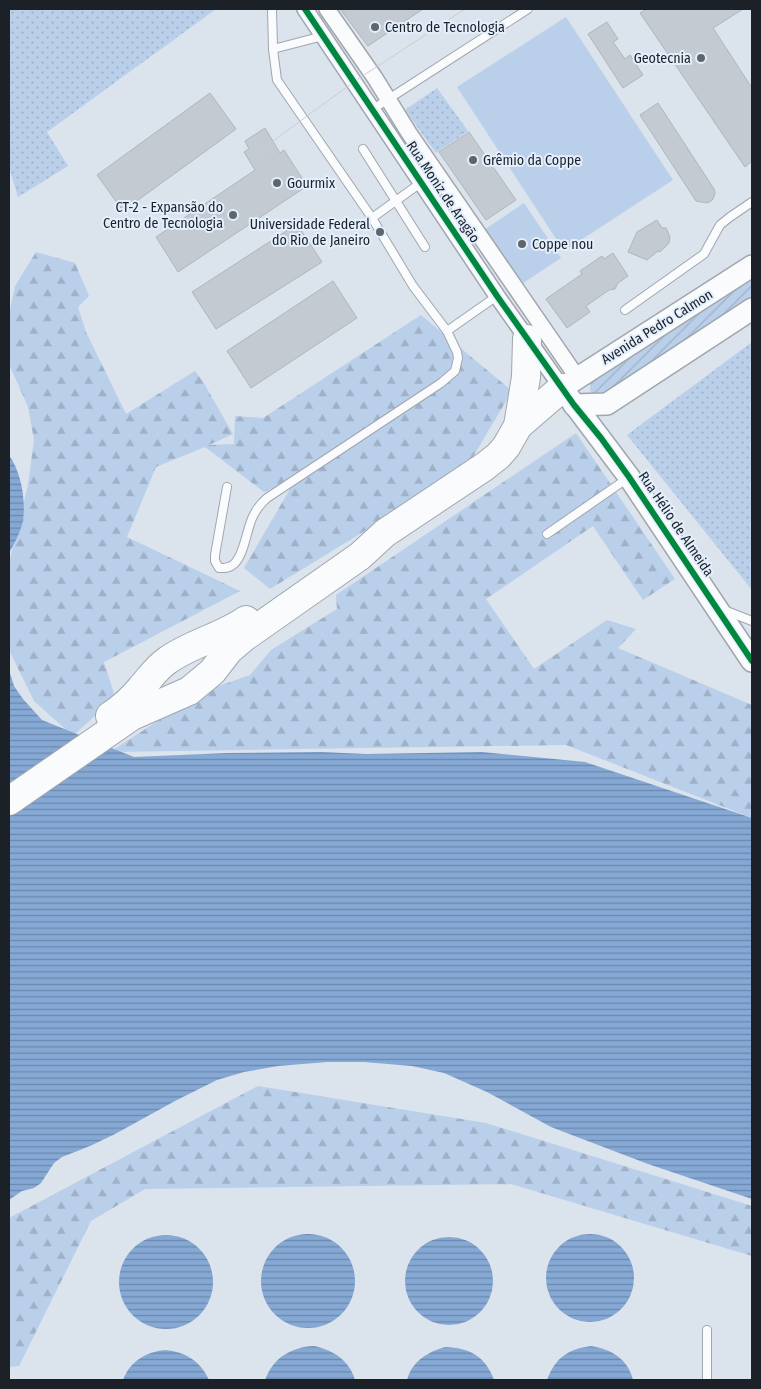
<svg xmlns="http://www.w3.org/2000/svg" width="761" height="1389" viewBox="0 0 761 1389" font-family="'Fira Sans Condensed',sans-serif">
<defs>
<pattern id="grass-dots" width="8" height="8" patternUnits="userSpaceOnUse" patternTransform="scale(1.25)"><rect width="8" height="8" fill="#bacfe9"/><path d="M2 2h.1M6 6h.1" fill="none" stroke="#9fb1c8" stroke-width="1.8" stroke-linecap="round"/></pattern>
<pattern id="forest-firs" width="22" height="20" patternUnits="userSpaceOnUse" patternTransform="scale(1.25)"><rect width="22" height="20" fill="#bacfe9"/><path d="M5 1l3.5 6h-7zM16 11l3.5 6h-7z" fill="#9fb1c8"/></pattern>
<pattern id="garden-furrows" width="10" height="10" patternUnits="userSpaceOnUse" patternTransform="scale(1.25)"><rect width="10" height="10" fill="#bacfe9"/><path d="M-1 1l2-2M0 10L10 0M9 11l2-2" fill="none" stroke="#9fb1c8"/></pattern>
<pattern id="water-rules" width="6" height="5" patternUnits="userSpaceOnUse" patternTransform="scale(1.25)"><rect width="6" height="5" fill="#85a8d4"/><path d="M0 2.5h6" fill="none" stroke="#6c88ac"/></pattern>
</defs>
<rect width="100%" height="100%" fill="#dbe3ed"/>
<g fill="url(#grass-dots)">
<path d="M9 9H216L47 132 68 166 18 197 9 167Z"/>
<path d="M437 88 468 131 436 153 405 110Z"/>
<path d="M752 342V590L627 435Z"/>
</g>
<g fill="url(#forest-firs)">
<path d="M36 252 75 263 89 296 78 307 86 332 126 414 195 371 202 380 233 434 209 445 234 444 235 416 263 418 421 315 512 391 470 462 376 524 270 589 244 568 297 477 264 492 205 447 156 467 127 537 240 591 104 662 115 697 73 736 34 701 9 650V563L28 485 34 440 28 407 9 364V315L15 286Z"/>
<path d="M576 433 675 579 643 600 593 526 486 599 534 669 607 620 636 629 618 648 752 705V818L566 745 110 752 202 692 250 675 271 650 337 609 336 595Z"/>
<path d="M258 1086 486 1123 752 1206V1256L511 1184 145 1189 91 1221 19 1366 9 1367V1218Z"/>
</g>
<path fill="url(#garden-furrows)" d="M752 274V296L598 398C590 395 589 391 591 382Z"/>
<g fill="#bacfe9">
<path d="M566 17 673 180 564 251 457 87Z"/>
<path d="M524 203 561 258 520 285 484 230Z"/>
</g>
<g fill="url(#water-rules)">
<path d="M9 455C21 472 26 500 23 520 21 532 14 543 9 554Z"/>
<path d="M9 670 14 686 23 699 42 720 134 757 227 753 322 752 366 754 482 752 585 762 752 818V1199L648 1164 551 1127 487 1092 444 1073 412 1066 364 1062H327L278 1066 244 1072 217 1080 175 1101 115 1134 90 1146 62 1157 54 1163 41 1183 34 1188 22 1191 9 1200Z"/>
<circle cx="308" cy="1281" r="47"/>
<circle cx="590" cy="1278" r="44"/>
<circle cx="166" cy="1282" r="47"/>
<circle cx="449" cy="1281" r="44"/>
<path d="M314 1346C333 1350 349 1360 355 1380H265C273 1358 291 1347 314 1346Z"/>
<path d="M591 1346C611 1349 628 1359 633 1380H547C555 1358 568 1349 591 1346Z"/>
<path d="M445 1347C470 1348 485 1356 494 1380H407C412 1361 428 1352 445 1347Z"/>
<path d="M165 1350C186 1352 200 1361 209 1380H123C130 1361 146 1352 165 1350Z"/>
</g>
<g fill="#c4cad2" stroke="#afb5bd">
<path d="M340 9H423L368 46Z"/>
<path d="M647 9H743L713 28 752 88V161L745 167 640 13Z"/>
<path d="M607 22 618 39 613 42 625 59 630 55 643 75 623 88 588 34Z"/>
<path d="M210 93 236 129 123 211 97 175Z"/>
<path d="M658 103 714 189 715 193 713 199 711 201 707 203 696 201 640 115Z"/>
<path d="M265 128 280 153 284 150 307 186 178 272 156 237 255 170 244 152 249 149 245 141Z"/>
<path d="M469 132 516 200 486 220 439 152Z"/>
<path d="M657 220 662 228H666L670 237 669 243 660 252 658 251 647 260 628 252 637 232Z"/>
<path d="M297 224 322 262 216 329 192 292Z"/>
<path d="M613 253 628 276 618 283 615 289 609 290 586 306 590 312 567 328 546 299 582 274 580 271 602 256 604 259Z"/>
<path d="M333 281 357 318 251 388 227 351Z"/>
</g>
<g fill="none" stroke-linecap="round" stroke-linejoin="round">
<defs>
<g id="lane">
<path d="M272 9 273 49 277 80 372 218"/>
<path d="M273 49 323 36"/>
<path d="M373 109 528 9"/>
<path d="M363 149 425 247"/>
<path d="M625 310 704 254 720 225 730 217 752 202"/>
<path d="M447 331 497 296"/>
<path d="M227 487 215 555V561L219 568C225 568 230 568 234 564 243 556 246 535 250 524 253 514 259 505 267 498L441 383 455 371 458 358 457 352 447 331 413 286 372 218 422 182"/>
<path d="M547 534 628 478"/>
<path d="M724 610 752 621"/>
<path d="M707 1330V1380"/>
</g>
<g id="street">
<path d="M305 9 497 296 562 388"/>
<path d="M327 9 375 78 409 133 577 377"/>
</g>
<g id="secondary">
<path d="M752 266 562 388 629 477 752 661"/>
<path d="M574 405 607 404 752 309"/>
</g>
<g id="highway">
<path d="M518 426 526 377 527 339"/>
<path d="M110 716C122 708 132 699 141 688 150 678 157 667 168 660 192 643 222 637 246 620"/>
<path d="M9 801 132 716 189 691 212 672 229 650 243 638 360 556 385 533 484 467 498 456 506 447 518 426 562 388"/>
</g>
</defs>
<use href="#lane" stroke="#a1a6ae" stroke-width="10"/>
<use href="#street" stroke="#a1a6ae" stroke-width="18"/>
<use href="#secondary" stroke="#a1a6ae" stroke-width="24"/>
<use href="#highway" stroke="#a1a6ae" stroke-width="30"/>
<use href="#lane" stroke="#fafbfc" stroke-width="8"/>
<use href="#street" stroke="#fafbfc" stroke-width="15"/>
<use href="#secondary" stroke="#fafbfc" stroke-width="21"/>
<use href="#highway" stroke="#fafbfc" stroke-width="28"/>
<path stroke="#cbcdcf" stroke-width="1" d="M255 154 358 79 465 9"/>
<defs>
<path id="cycleway" d="M305 9 497 296 574 405 601 438 629 477 752 661"/>
</defs>
<use href="#cycleway" stroke="#e4effe" stroke-width="9"/>
<use href="#cycleway" stroke="#00873e" stroke-width="6"/>
</g>
<g fill="#5f656d" stroke="#e4effe" stroke-width="2">
<circle cx="375" cy="27" r="5"/>
<circle cx="701" cy="58" r="5"/>
<circle cx="473" cy="160" r="5"/>
<circle cx="277" cy="183" r="5"/>
<circle cx="233" cy="215" r="5"/>
<circle cx="380" cy="232" r="5"/>
<circle cx="522" cy="244" r="5"/>
</g>
<g text-anchor="middle" dominant-baseline="central" stroke-width="4" stroke-linejoin="round" paint-order="stroke">
<g font-size="14" fill="#1c2128" stroke="#e4effe" text-anchor="start">
<text x="385" y="27">Centro de Tecnologia</text>
<text x="691" y="58" text-anchor="end">Geotecnia</text>
<text x="483" y="160">Grêmio da Coppe</text>
<text x="287" y="183">Gourmix</text>
<text x="223" y="207" text-anchor="end">CT-2 - Expansão do<tspan x="223" dy="16">Centro de Tecnologia</tspan></text>
<text x="370" y="224" text-anchor="end">Universidade Federal<tspan x="370" dy="16">do Rio de Janeiro</tspan></text>
<text x="532" y="244">Coppe nou</text>
</g>
<g font-size="14" fill="#1c2128" stroke="#e4effe">
<text transform="translate(443 192) rotate(56)">Rua Moniz de Aragão</text>
<text transform="translate(657 327) rotate(-32)">Avenida Pedro Calmon</text>
<text transform="translate(676 524) rotate(56)">Rua Hélio de Almeida</text>
</g>
</g>
<rect width="761" height="1389" fill="none" stroke="#1c2128" stroke-width="20"/>
</svg>
